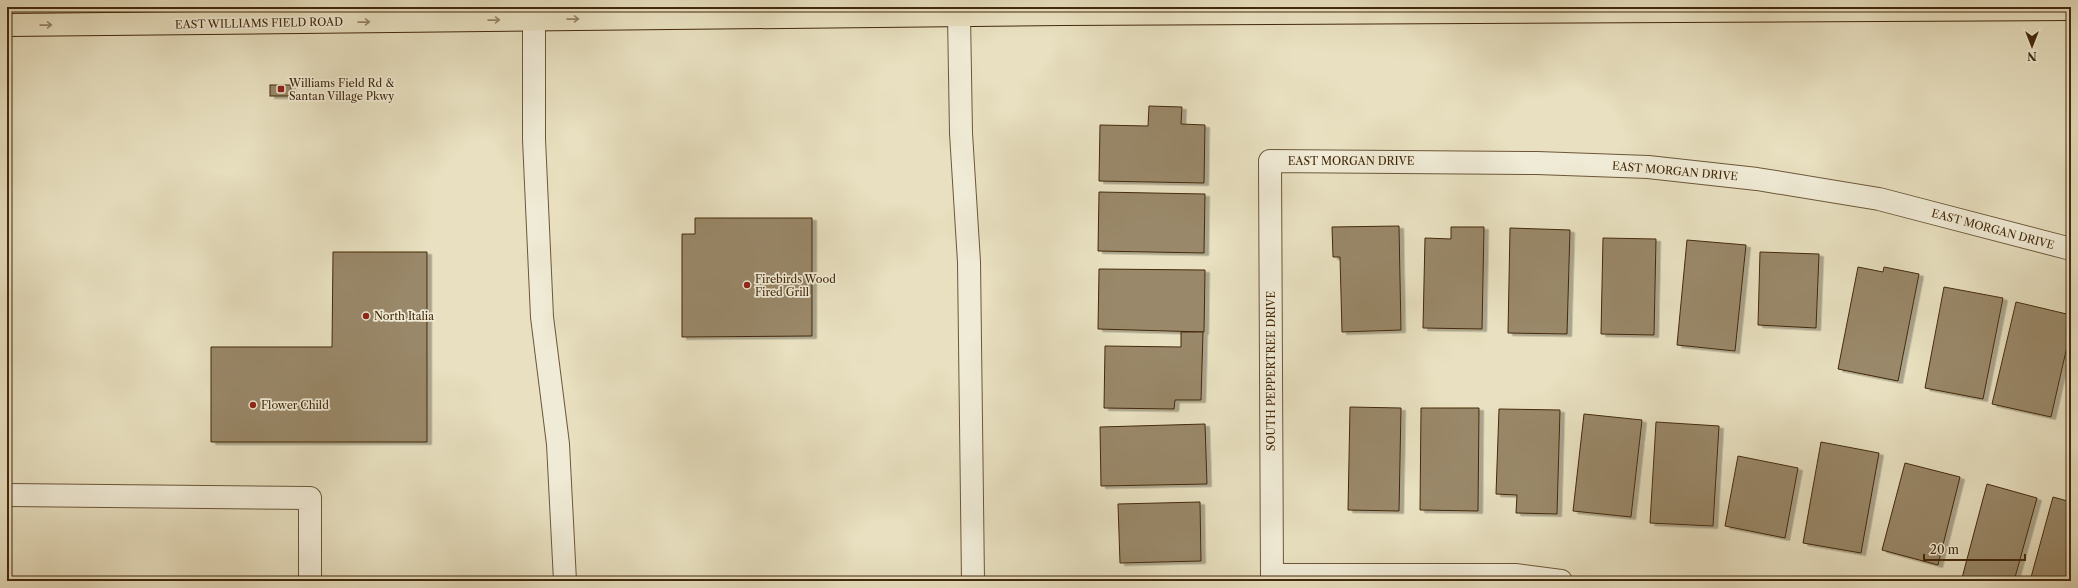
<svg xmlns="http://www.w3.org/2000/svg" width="2078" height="588" viewBox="0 0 2078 588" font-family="'Libre Caslon Text',serif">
<defs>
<filter id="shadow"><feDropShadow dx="4.5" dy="2.5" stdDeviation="0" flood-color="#0004"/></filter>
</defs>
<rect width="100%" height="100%" fill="#e8e0c0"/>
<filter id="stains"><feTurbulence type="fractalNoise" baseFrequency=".005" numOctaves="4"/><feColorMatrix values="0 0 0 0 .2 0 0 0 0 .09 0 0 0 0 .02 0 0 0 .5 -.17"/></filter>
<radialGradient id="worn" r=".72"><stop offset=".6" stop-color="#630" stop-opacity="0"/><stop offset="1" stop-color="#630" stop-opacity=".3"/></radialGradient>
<g fill="#998869" stroke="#43290a" filter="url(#shadow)">
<rect x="270" y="85" width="21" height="11"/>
<path d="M1149 106 1182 107 1181 124 1205 125 1204 183 1099 181 1100 125 1148 126Z"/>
<path d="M1099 192 1205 194 1204 253 1098 251Z"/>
<path d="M695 218H812V336L682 337V234H695Z"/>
<path d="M1399 226 1401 330 1342 332 1340 257H1333L1332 227Z"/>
<path d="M1451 227H1484L1482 329 1423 328 1425 238 1451 239Z"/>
<path d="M1510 228 1570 230 1567 334 1508 333Z"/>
<path d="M1603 238 1656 239 1654 335 1601 334Z"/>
<path d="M1687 240 1746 245 1735 351 1677 345Z"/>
<path d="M333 252H427V442H211V347H332Z"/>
<path d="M1760 252 1819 254 1816 328 1758 325Z"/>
<path d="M1858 267 1883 272 1884 267 1919 274 1898 381 1838 369Z"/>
<path d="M1099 269 1205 270 1204 332 1098 329Z"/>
<path d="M1944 287 2003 298 1983 399 1925 388Z"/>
<path d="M2016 302 2071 315V329L2051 417 1992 404Z"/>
<path d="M1181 332H1203L1201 400H1175L1174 409 1104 408 1105 346 1181 347Z"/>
<path d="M1350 407 1401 408 1399 511 1348 510Z"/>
<path d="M1421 408H1479L1478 511 1420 510Z"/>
<path d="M1499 409 1560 410 1557 514 1516 513 1517 495 1496 494Z"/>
<path d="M1584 414 1642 420 1631 517 1573 511Z"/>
<path d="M1656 422 1719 426 1713 526 1650 523Z"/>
<path d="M1205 424 1207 484 1101 486 1100 427Z"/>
<path d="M1821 442 1879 453 1861 553 1803 543Z"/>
<path d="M1738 456 1798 468 1785 538 1725 526Z"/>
<path d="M1905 463 1960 477 1938 565 1882 550Z"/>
<path d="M1987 484 2037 498 2014 581H1973L1962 578Z"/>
<path d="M2053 497 2071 502V581H2030Z"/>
<path d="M1200 502 1201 561 1120 563 1118 504Z"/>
<path d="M1203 579V581H1101V580Z"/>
</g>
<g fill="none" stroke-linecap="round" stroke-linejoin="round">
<defs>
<g id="minor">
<path d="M959 15 961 133 969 262 973 581"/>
<path d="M534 20V139L542 317 558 444 565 581"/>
<path d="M7 495 310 498V581"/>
<path d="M1272 575H1515L1561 581"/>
<path d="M1272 581 1270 161 1537 163 1648 167 1757 179 1879 199 2071 249"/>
</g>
<path id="major" d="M7 25 1063 14 2071 9"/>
</defs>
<use href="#minor" stroke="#6c5738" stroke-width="24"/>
<use href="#major" stroke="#43290a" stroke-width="24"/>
<use href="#minor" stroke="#f0ebd6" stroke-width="22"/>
<use href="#major" stroke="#e8e0c0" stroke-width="22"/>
</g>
<defs><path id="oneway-shaft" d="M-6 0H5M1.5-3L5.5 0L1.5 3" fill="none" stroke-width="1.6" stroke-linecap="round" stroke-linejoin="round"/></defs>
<g stroke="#968465">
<use href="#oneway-shaft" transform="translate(573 19) rotate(-1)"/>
<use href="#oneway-shaft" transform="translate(494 20) rotate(-1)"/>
<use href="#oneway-shaft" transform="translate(364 22) rotate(-1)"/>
<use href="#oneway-shaft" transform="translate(46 25) rotate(-1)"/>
</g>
<g fill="#8f2418" stroke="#f0ebd6" stroke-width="1.5">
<rect x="277" y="85" width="8" height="8" rx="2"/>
<circle cx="747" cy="285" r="4"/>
<circle cx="366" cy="316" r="4"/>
<circle cx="253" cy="405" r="4"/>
</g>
<g text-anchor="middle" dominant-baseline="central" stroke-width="3.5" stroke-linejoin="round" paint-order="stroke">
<g font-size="11" fill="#43290a" stroke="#f0ebd6">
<text transform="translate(259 23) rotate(-1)">EAST WILLIAMS FIELD ROAD</text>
<text x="1351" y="161">EAST MORGAN DRIVE</text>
<text transform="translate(1675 171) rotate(5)">EAST MORGAN DRIVE</text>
<text transform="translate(1993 229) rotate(15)">EAST MORGAN DRIVE</text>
<text transform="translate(1271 371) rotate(-90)">SOUTH PEPPERTREE DRIVE</text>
</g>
<g font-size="11" fill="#43290a" stroke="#f0ebd6" text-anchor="start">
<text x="289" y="83">Williams Field Rd &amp;<tspan x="289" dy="13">Santan Village Pkwy</tspan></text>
<text x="755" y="279">Firebirds Wood<tspan x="755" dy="13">Fired Grill</tspan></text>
<text x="374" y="316">North Italia</text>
<text x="261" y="405">Flower Child</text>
</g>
</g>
<rect width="2078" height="588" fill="none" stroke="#e8e0c0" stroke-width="24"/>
<rect x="8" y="8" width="2062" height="572" fill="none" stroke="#43290a" stroke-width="2"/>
<rect x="12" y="12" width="2054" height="564" fill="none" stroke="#43290a"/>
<g transform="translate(2032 46) rotate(180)" stroke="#f0ebd6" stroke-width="3" paint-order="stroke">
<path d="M0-3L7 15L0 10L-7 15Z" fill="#43290a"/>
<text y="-6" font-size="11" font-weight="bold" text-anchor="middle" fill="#43290a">N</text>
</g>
<path d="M1924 554v6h101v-6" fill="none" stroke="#43290a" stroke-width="2"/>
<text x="1930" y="554" font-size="12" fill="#43290a" stroke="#f0ebd6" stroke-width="3" paint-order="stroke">20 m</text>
<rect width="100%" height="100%" filter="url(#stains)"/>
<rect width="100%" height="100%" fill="url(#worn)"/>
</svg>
